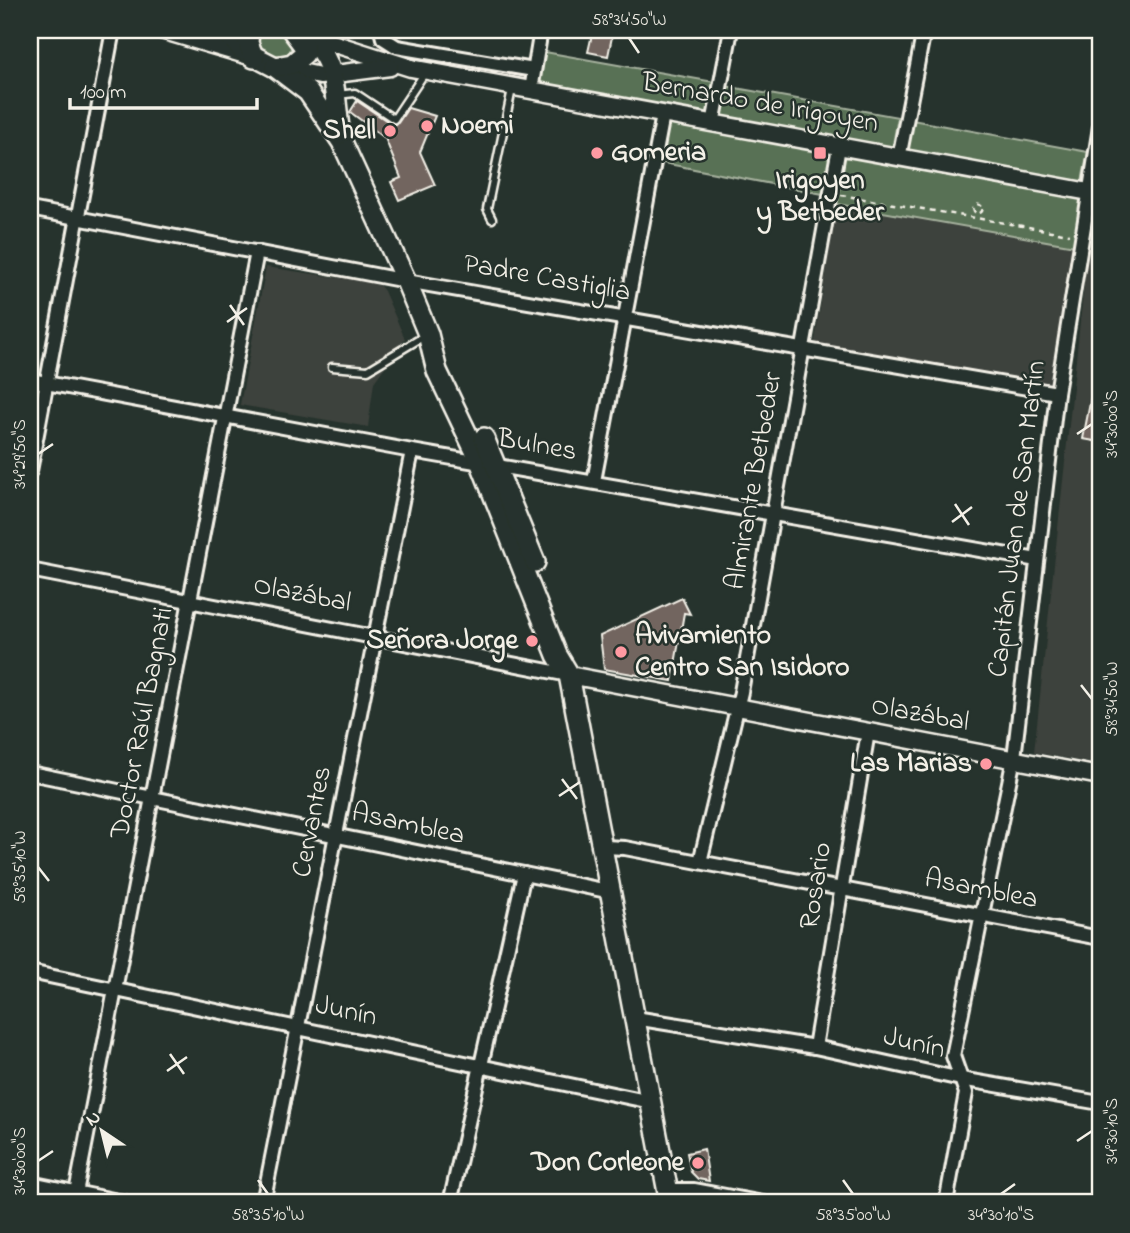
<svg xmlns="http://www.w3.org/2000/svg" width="1130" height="1233" viewBox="0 0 1130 1233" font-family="'Indie Flower',sans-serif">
<rect width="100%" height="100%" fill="#26332d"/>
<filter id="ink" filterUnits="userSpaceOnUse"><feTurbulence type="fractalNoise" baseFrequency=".0143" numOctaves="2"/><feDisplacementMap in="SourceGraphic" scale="14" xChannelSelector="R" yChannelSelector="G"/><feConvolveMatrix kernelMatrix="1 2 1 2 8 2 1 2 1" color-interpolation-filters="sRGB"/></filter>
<g filter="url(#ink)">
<g fill="#3d423c">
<path d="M837 204 1075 246 1049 385 814 345Z"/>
<path d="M1088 247 1100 249V765L1034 752Z"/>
<path d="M266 267 368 282 380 286 384 291 405 339 374 382 368 427 240 405Z"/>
</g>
<g fill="#597155" stroke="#a6b19e" stroke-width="2">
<path d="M258 30 283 33 292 44 288 58 280 59 257 49Z"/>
<path d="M545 52 714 82 708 116 539 86Z"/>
<path d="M725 86 898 117 892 150 719 120Z"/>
<path d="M912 120 1088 152 1081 186 906 153Z"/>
<path d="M666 122 831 154 823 194 658 162Z"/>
<path d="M844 153 1084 195 1075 246 837 204Z"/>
</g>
<g fill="#72655f" stroke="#f4f1e8" stroke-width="2">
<path d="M593 30 613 32 608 56 588 52Z"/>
<path d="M357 101 393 125 398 123 408 108 435 116 420 152 435 185 399 200 391 182 401 178 385 138 350 112Z"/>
<path d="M1095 377 1100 378V442L1083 439Z"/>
<path d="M682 598 690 614 684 613 672 681 604 669 600 636Z"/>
<path d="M704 1149 709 1181 698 1179 691 1172 687 1153Z"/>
</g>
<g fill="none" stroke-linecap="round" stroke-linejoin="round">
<defs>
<g id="service">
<path d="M337 95 355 93 394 119 426 71"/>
<path d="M492 219 487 209 512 89"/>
<path d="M332 367 368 370 426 335"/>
</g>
<g id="minor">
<path d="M381 30 383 38 397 47 534 70"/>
<path d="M531 90 541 30"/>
<path d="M713 124 731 30"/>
<path d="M899 158 924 30"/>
<path d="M30 209 406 281 1057 393"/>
<path d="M30 380 412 451 1037 560"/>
<path d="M30 471 113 30"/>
<path d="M594 481 663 115"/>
<path d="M30 570 569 675"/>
<path d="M30 773 612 892"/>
<path d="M604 847 625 848 1100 938"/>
<path d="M700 862 741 692 839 147"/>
<path d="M30 972 651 1102"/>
<path d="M635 1018 815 1047 961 1079 1100 1103"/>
<path d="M815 1047 868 732"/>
<path d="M30 1183 128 1203"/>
<path d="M668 1190H694L763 1203"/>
<path d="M74 1203 257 252"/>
<path d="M263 1203 412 451"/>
<path d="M450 1203 524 874"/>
<path d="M946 1203 966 1093 953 1056 1014 758 1057 393 1100 127"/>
<path d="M1098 1203 1100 1194"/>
</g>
<g id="tertiary">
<path d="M161 30 249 56"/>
<path d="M310 36 411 68 1100 194"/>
<path d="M278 67 320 76 390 67"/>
<path d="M569 675 1100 776"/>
</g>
<g id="secondary">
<path d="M225 30 242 50 275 67 308 92 342 142 406 281 428 334 437 371 480 461 557 655 569 675 670 1203"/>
<path d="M249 30 248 43 254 58"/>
<path d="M294 30C339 50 333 92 340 134"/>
<path d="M275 67 292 64 304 54V46L292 30"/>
<path d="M484 438 535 562"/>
</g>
</defs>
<use href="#service" stroke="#f4f1e8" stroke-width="11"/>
<use href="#minor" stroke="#f4f1e8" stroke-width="18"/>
<use href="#tertiary" stroke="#f4f1e8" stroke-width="21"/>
<use href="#secondary" stroke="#f4f1e8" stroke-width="24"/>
<g stroke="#f4f1e8" stroke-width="2.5" stroke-dasharray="5 5" stroke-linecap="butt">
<path d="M841 195 1069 234"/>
<circle cx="978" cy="209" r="4.5"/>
<path d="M1093 238 1100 239"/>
</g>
<use href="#service" stroke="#26332d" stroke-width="6"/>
<use href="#minor" stroke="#26332d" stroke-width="12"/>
<use href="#tertiary" stroke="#26332d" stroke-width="16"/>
<use href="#secondary" stroke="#26332d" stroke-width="19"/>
</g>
</g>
<path fill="none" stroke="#f4f1e8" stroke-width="2.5" d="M629 38 639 53M230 305 244 325M227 322 247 308M1077 434 1092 424M38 454 53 444M955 504 969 525M952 522 972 507M1081 685 1092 699M562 779 577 799M559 796 580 782M38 867 49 881M170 1054 184 1074M167 1071 187 1057M1077 1141 1092 1131M38 1161 53 1151M258 1180 268 1194M843 1180 853 1194M1001 1194 1015 1184"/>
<g fill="#ff9aa2" stroke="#26332d" stroke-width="2.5">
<circle cx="427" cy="126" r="7"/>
<circle cx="390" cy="131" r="7"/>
<circle cx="597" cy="153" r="7"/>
<rect x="813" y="146" width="14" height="14" rx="3.5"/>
<circle cx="532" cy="641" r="7"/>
<circle cx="621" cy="652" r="7"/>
<circle cx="986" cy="764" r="7"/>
<circle cx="698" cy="1163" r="7"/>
</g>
<g text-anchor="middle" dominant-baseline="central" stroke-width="5" stroke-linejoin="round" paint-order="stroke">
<g font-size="28" fill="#f4f1e8" stroke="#26332d">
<text transform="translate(760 104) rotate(10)">Bernardo de Irigoyen</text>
<text transform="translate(547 279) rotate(10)">Padre Castiglia</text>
<text transform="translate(537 446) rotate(10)">Bulnes</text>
<text transform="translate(755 481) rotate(-80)">Almirante Betbeder</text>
<text transform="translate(1018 519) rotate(-83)">Capitán Juan de San Martín</text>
<text transform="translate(302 595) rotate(11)">Olazábal</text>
<text transform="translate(920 715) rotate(10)">Olazábal</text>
<text transform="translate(143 723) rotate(-79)">Doctor Raúl Bagnati</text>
<text transform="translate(313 822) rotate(-79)">Cervantes</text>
<text transform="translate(408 825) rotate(12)">Asamblea</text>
<text transform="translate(817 886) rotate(-81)">Rosario</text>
<text transform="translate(981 890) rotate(11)">Asamblea</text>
<text transform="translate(346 1012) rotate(12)">Junín</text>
<text transform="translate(914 1044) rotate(13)">Junín</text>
</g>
<g font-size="28" font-weight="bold" fill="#f4f1e8" stroke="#26332d" text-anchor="end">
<text x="441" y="126" text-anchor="start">Noemi</text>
<text x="376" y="131">Shell</text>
<text x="611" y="153" text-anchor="start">Gomeria</text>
<text x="820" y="181" text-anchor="middle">Irigoyen<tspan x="820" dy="32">y Betbeder</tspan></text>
<text x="635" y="636" text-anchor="start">Avivamiento<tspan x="635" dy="32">Centro San Isidoro</tspan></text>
<text x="518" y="641">Señora Jorge</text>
<text x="972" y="764">Las Marias</text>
<text x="684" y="1163">Don Corleone</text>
</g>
</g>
<rect width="1130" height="1233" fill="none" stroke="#26332d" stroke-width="77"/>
<g transform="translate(102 1131) rotate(325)" stroke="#26332d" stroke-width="5" paint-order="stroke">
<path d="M0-5L12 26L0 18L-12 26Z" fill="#f4f1e8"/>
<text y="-10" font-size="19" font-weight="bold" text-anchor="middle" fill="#f4f1e8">N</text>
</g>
<path d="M70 98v10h187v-10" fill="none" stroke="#f4f1e8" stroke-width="3.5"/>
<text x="80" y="98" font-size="21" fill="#f4f1e8" stroke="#26332d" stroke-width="5" paint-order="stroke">100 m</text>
<rect x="38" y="38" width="1054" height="1156" fill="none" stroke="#f4f1e8" stroke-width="2.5"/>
<g font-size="18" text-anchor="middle" fill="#f4f1e8">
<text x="629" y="25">58°34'50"W</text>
<text transform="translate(1111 424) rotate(-90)" y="6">34°30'00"S</text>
<text transform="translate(19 454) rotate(-90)" y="6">34°29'50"S</text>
<text transform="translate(1111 699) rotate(-90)" y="6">58°34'50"W</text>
<text transform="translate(19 867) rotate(-90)" y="6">58°35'10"W</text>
<text transform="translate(1111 1131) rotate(-90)" y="6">34°30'10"S</text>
<text transform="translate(19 1161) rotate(-90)" y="6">34°30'00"S</text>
<text x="268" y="1220">58°35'10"W</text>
<text x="853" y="1220">58°35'00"W</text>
<text x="1001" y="1220">34°30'10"S</text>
</g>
</svg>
